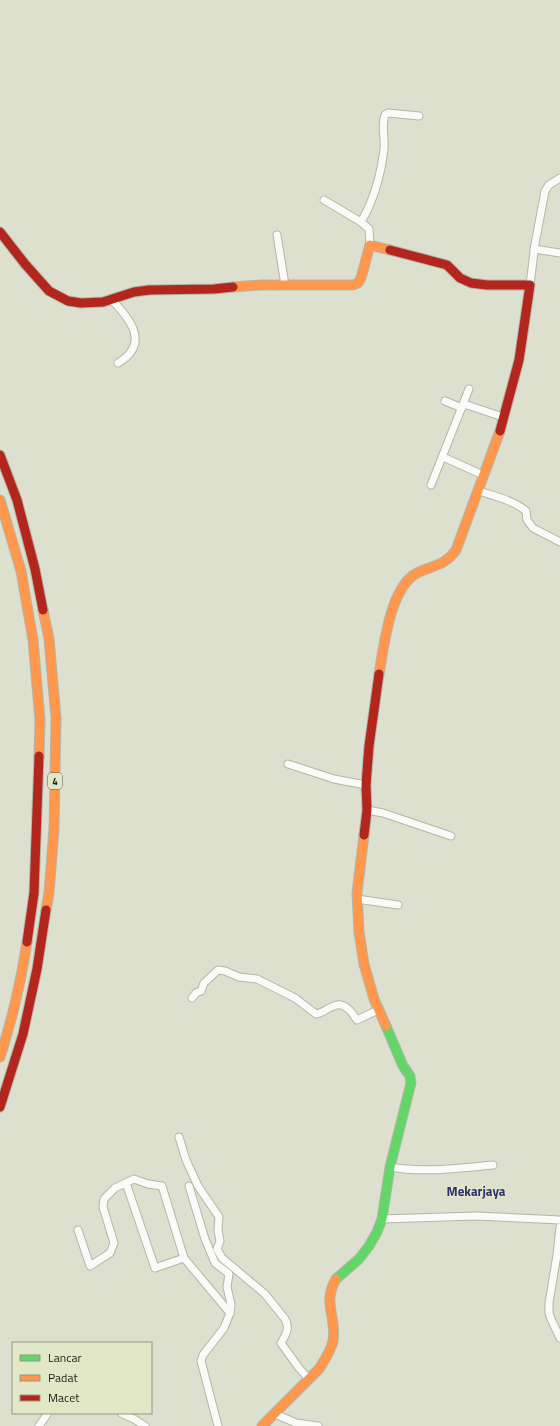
<svg xmlns="http://www.w3.org/2000/svg" width="560" height="1426" viewBox="0 0 560 1426" font-family="'Titillium Web',sans-serif">
<rect width="100%" height="100%" fill="#dde0cf"/>
<g fill="none" stroke-linecap="round" stroke-linejoin="round">
<defs>
<g id="street">
<path d="M324 200 361 222"/>
<path d="M277 235 285 285"/>
<path d="M370 245 369 229 361 222C374 200 381 174 384 149 385 137 381 126 385 115L388 113 419 116"/>
<path d="M534 249 560 253"/>
<path d="M530 285 535 244 545 191 549 185 560 178"/>
<path d="M112 300C131 320 150 344 118 363"/>
<path d="M445 401 462 408"/>
<path d="M464 404 503 417"/>
<path d="M443 457 483 475"/>
<path d="M431 485 469 389"/>
<path d="M479 491C494 496 513 500 526 511L527 520 533 528 560 542"/>
<path d="M288 764 334 779 366 785"/>
<path d="M367 810 383 813 451 836"/>
<path d="M357 899 398 905"/>
<path d="M192 998 196 993 201 991 204 983 218 970 225 971 239 977 257 979 295 998 316 1014C323 1013 327 1008 334 1006 344 1001 352 1012 357 1020L378 1010"/>
<path d="M179 1137 186 1160 198 1186 219 1217 218 1230 220 1241 217 1249 222 1258 265 1294 285 1319C290 1328 286 1335 281 1343L299 1368 309 1379"/>
<path d="M390 1167C424 1173 459 1168 493 1165"/>
<path d="M126 1183 155 1268 184 1258"/>
<path d="M189 1186 205 1239 215 1263 229 1274 227 1287 231 1304 230 1313"/>
<path d="M382 1219 476 1216 560 1220"/>
<path d="M560 1227 557 1255 549 1303V1313L551 1319 560 1338"/>
<path d="M78 1230 90 1266 110 1253 114 1243 103 1207 104 1199 115 1188 134 1179 148 1184 162 1186 184 1258 230 1313 224 1328 203 1355 201 1361 218 1426"/>
<path d="M121 1413 134 1419 145 1426"/>
<path d="M275 1414 296 1423 318 1426"/>
<path d="M39 1426 48 1413"/>
</g>
<path id="fast" d="M336 1279 359 1259 369 1246 377 1232 382 1219 390 1167 411 1083 410 1076 403 1066 386 1026"/>
<g id="slow">
<path d="M233 287 261 285H353L358 283 361 278 370 245 390 250"/>
<path d="M0 500 21 571 33 640 40 720 39 756"/>
<path d="M43 610 49 639 56 718 54 829 49 893 46 910"/>
<path d="M379 674C384 646 390 587 417 573 433 565 445 566 456 550L500 431"/>
<path d="M364 835 357 893 359 932 364 964 374 999 386 1026"/>
<path d="M0 1057C12 1020 21 981 27 942"/>
<path d="M262 1426 319 1369C324 1361 331 1351 333 1341 337 1317 322 1303 336 1279"/>
</g>
<g id="jam">
<path d="M0 232 25 264 49 291 68 301 81 303 103 302 134 292 149 290 214 289 233 287"/>
<path d="M390 250 447 265 460 278 471 283 487 285H530L519 360 500 431"/>
<path d="M0 455 17 500 35 569 43 610"/>
<path d="M364 835 367 810 366 785 369 746 379 674"/>
<path d="M27 942 34 893 39 756"/>
<path d="M0 1107 23 1034 37 969 46 910"/>
</g>
</defs>
<use href="#street" stroke="#b4b6a9" stroke-width="9"/>
<use href="#fast" stroke="#b4b6a9" stroke-width="11"/>
<use href="#slow" stroke="#b4b6a9" stroke-width="11"/>
<use href="#jam" stroke="#b4b6a9" stroke-width="11"/>
<use href="#street" stroke="#fafaf8" stroke-width="7"/>
<use href="#fast" stroke="#63d668" stroke-width="9"/>
<use href="#slow" stroke="#ff974d" stroke-width="9"/>
<use href="#jam" stroke="#b3261e" stroke-width="9"/>
</g>
<g text-anchor="middle" dominant-baseline="central" stroke-width="3" stroke-linejoin="round" paint-order="stroke">
<rect fill="#e2e7c8" stroke="#595c4a" stroke-width="1" x="48" y="773" width="14" height="16" rx="3"/>
<g font-size="10" font-weight="bold" fill="#1e2014">
<text x="55" y="781">4</text>
</g>
<g font-size="13" font-weight="bold" fill="#2a316b" stroke="#e2e7c8">
<text x="476" y="1191">Mekarjaya</text>
</g>
</g>
<rect x="12" y="1342" width="140" height="72" fill="#e2e7c8" stroke="#949780"/>
<rect x="20" y="1355" width="20" height="6" fill="#63d668" stroke="#949780"/>
<text x="48" y="1362" font-size="12" fill="#1e2014">Lancar</text>
<rect x="20" y="1375" width="20" height="6" fill="#ff974d" stroke="#949780"/>
<text x="48" y="1382" font-size="12" fill="#1e2014">Padat</text>
<rect x="20" y="1395" width="20" height="6" fill="#b3261e" stroke="#949780"/>
<text x="48" y="1402" font-size="12" fill="#1e2014">Macet</text>
</svg>
